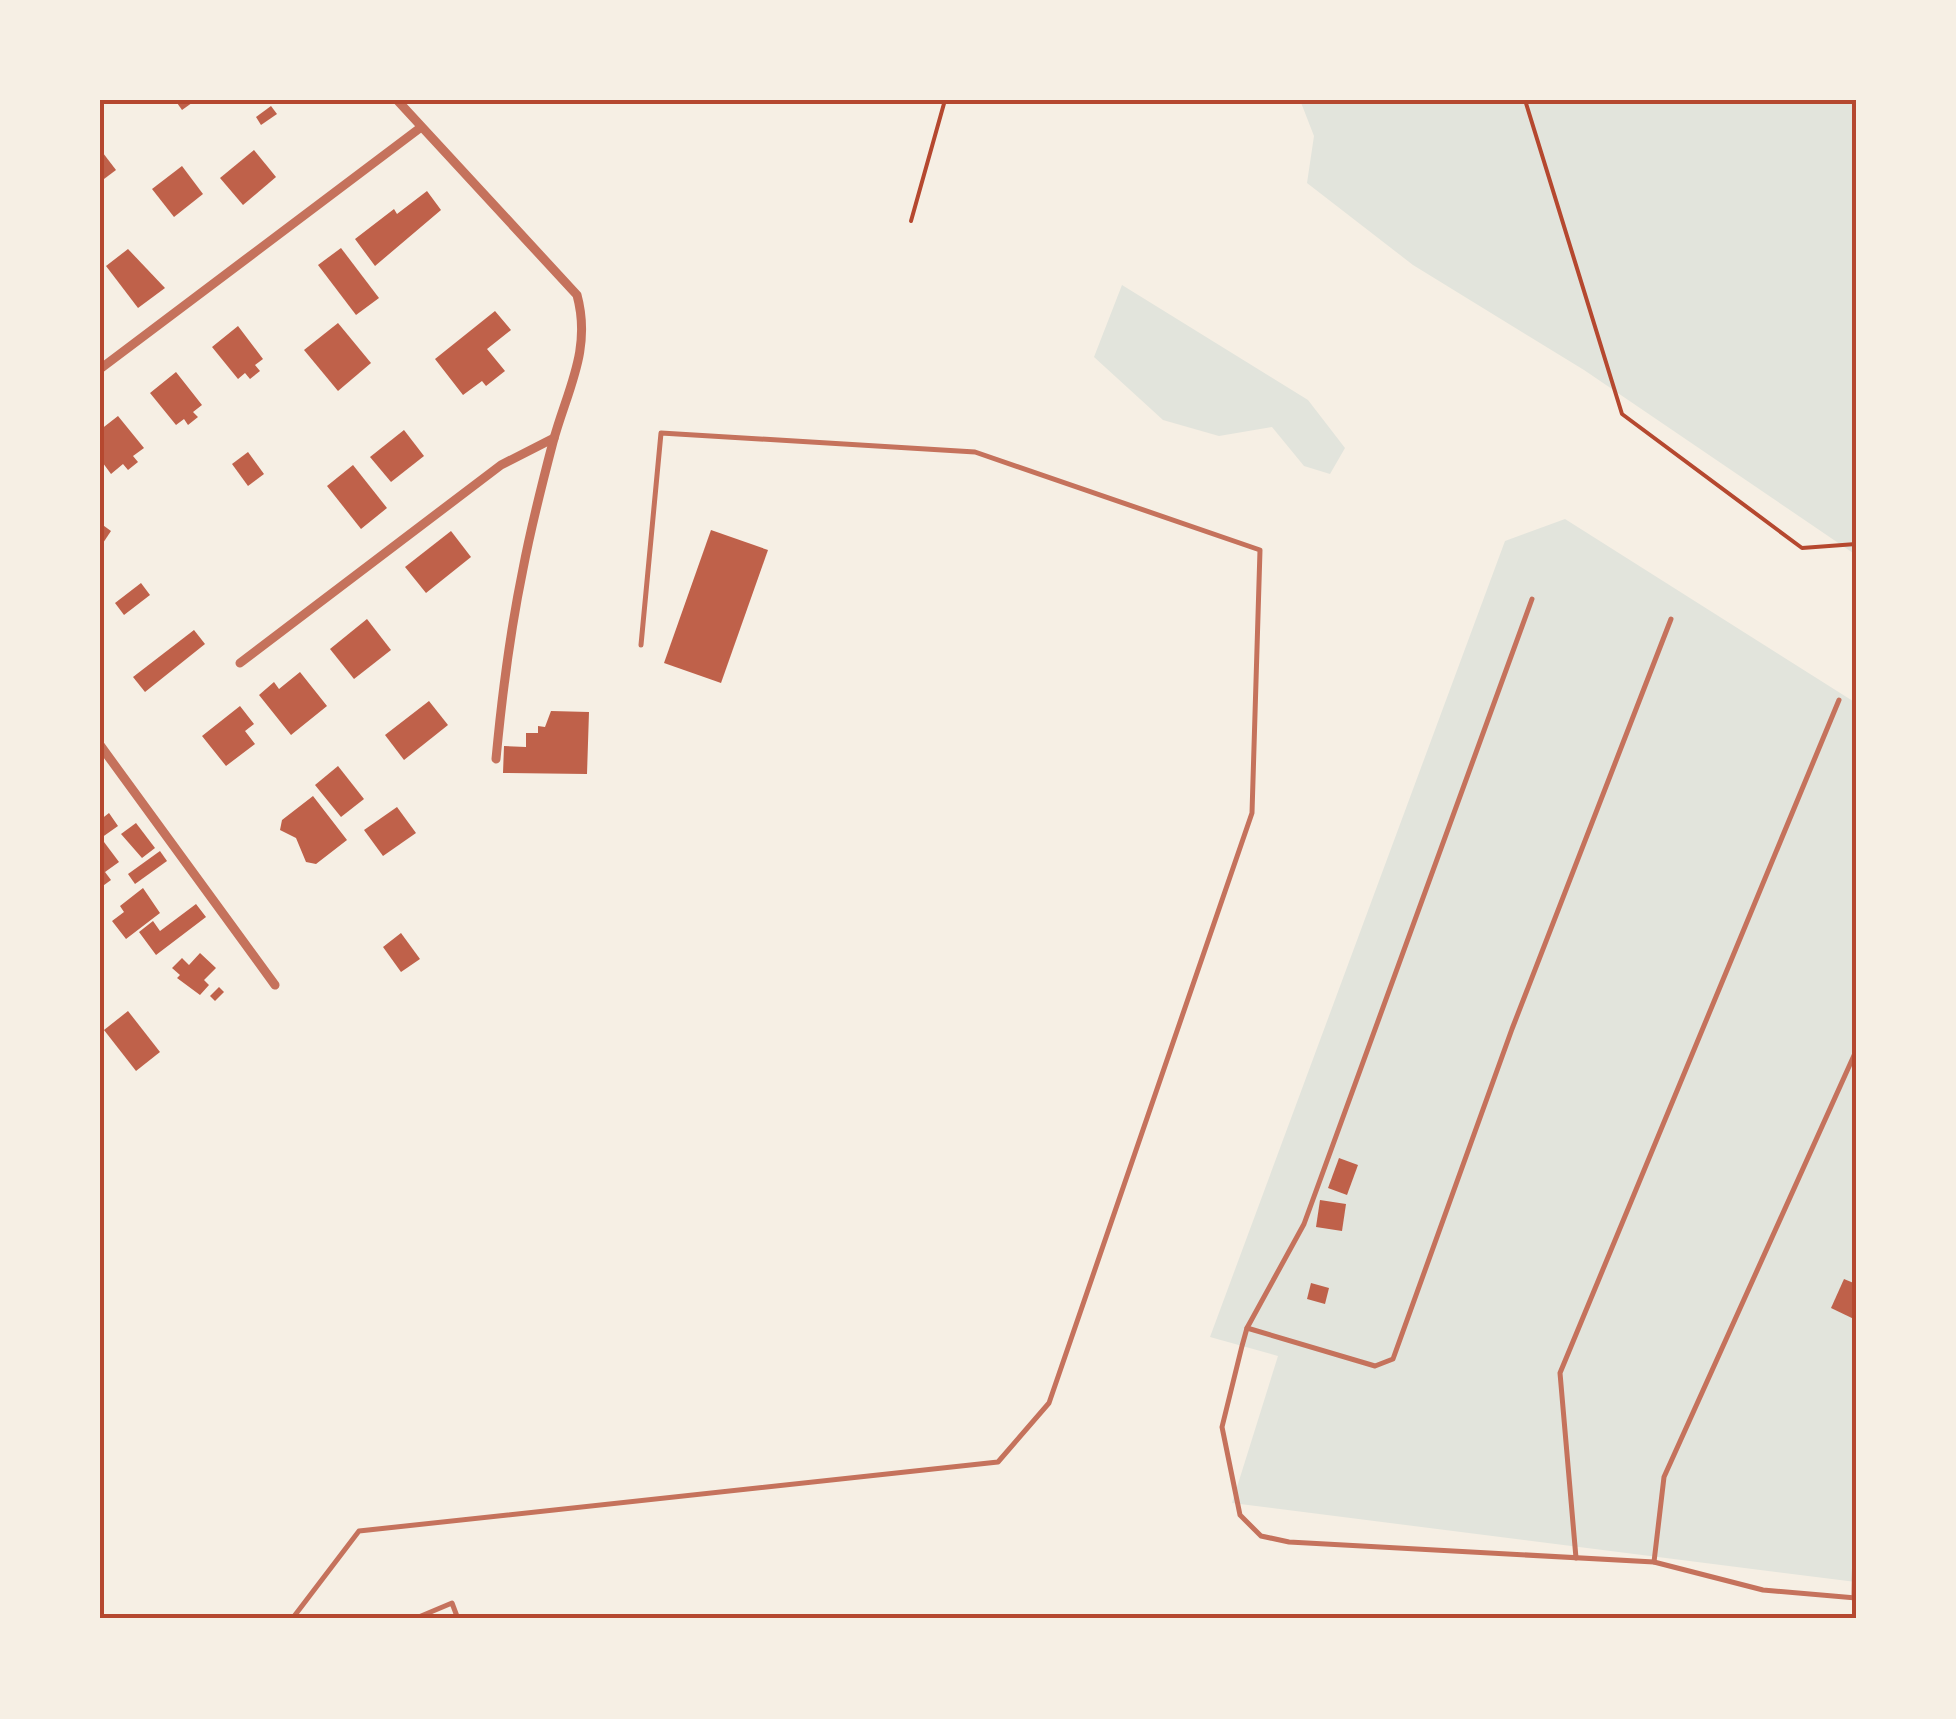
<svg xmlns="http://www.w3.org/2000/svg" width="1956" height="1719" viewBox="0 0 1956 1719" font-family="Inter,sans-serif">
<rect width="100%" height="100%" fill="#f6efe4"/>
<g fill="#e2e4dc">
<path d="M1300 100H1856V555L1584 370 1413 265 1307 183 1314 136Z"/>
<path d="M1122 285 1308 400 1345 448 1330 474 1304 466 1272 427 1219 436 1163 420 1094 357Z"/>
<path d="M1565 519 1856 703V1582L1232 1503 1278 1356 1210 1337 1505 541Z"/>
</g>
<g fill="#bf614a">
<path d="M175 100H196L182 110Z"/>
<path d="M271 106 277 114 261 125 256 117Z"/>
<path d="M254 150 276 177 243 205 220 178Z"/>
<path d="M103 153 116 170 100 182V155Z"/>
<path d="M182 166 203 194 174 217 152 189Z"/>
<path d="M427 191 441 210 375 266 355 239 394 209 397 214Z"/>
<path d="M341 248 379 298 356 315 318 265Z"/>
<path d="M128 249 165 288 138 308 106 266Z"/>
<path d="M495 311 511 330 487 349 505 371 486 386 482 381 463 395 435 359Z"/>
<path d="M338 323 371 363 338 391 304 350Z"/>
<path d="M238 326 263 359 255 365 260 371 250 379 245 373 238 379 212 347Z"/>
<path d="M176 372 202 405 193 412 198 417 188 425 184 419 176 425 150 393Z"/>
<path d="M118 416 144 448 133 456 138 462 128 470 123 464 111 474 100 459V430Z"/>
<path d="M404 430 424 456 391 482 370 457Z"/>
<path d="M248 452 264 474 248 486 232 464Z"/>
<path d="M353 465 387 508 361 529 327 486Z"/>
<path d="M100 523 111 531 103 543H100Z"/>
<path d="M711 530 768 550 721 683 664 663Z"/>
<path d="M451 531 471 557 426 593 405 567Z"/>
<path d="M141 583 150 595 124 615 115 603Z"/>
<path d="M367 619 391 650 354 679 330 649Z"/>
<path d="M194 630 205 644 145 692 133 677Z"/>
<path d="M300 672 327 706 291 735 259 695 274 682 279 689Z"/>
<path d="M429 701 448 725 404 760 385 735Z"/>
<path d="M240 706 254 724 245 731 255 744 226 766 202 736Z"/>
<path d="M551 711 589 712 587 774 503 773 504 746 526 747V733H538V726L545 727Z"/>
<path d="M338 766 364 799 341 817 315 785Z"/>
<path d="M313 796 347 840 316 864 306 862 296 838 280 830 282 820Z"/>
<path d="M397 807 416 833 383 856 364 830Z"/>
<path d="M109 813 118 826 101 838 119 862 105 872 111 880 100 888V820Z"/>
<path d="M136 823 155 848 142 858 121 834Z"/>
<path d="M160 851 167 861 135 884 128 874Z"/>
<path d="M143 888 160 913 126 939 112 921 124 912 120 906Z"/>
<path d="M196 904 206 917 156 955 139 932 153 921 160 931Z"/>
<path d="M401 933 420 959 401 972 383 947Z"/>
<path d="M200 953 216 968 204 980 209 985 200 995 177 978 180 975 172 968 182 958 189 965Z"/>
<path d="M219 987 224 992 215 1001 210 996Z"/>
<path d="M128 1011 160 1052 136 1071 104 1030Z"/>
<path d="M1339 1158 1358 1165 1347 1195 1328 1188Z"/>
<path d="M1320 1200 1346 1204 1342 1231 1316 1227Z"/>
<path d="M1844 1279 1856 1284V1320L1831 1308Z"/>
<path d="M1311 1283 1329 1288 1325 1304 1307 1299Z"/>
</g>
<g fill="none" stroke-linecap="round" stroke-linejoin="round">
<g stroke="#b5482f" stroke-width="4">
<path d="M1525 100 1622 414 1802 548 1856 544"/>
<path d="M911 221 945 100"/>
</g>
<g stroke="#c5725c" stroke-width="5">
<path d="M1532 599 1304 1224 1247 1328 1242 1346 1222 1427 1240 1515 1261 1536 1289 1542 1654 1562 1763 1590 1856 1598"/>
<path d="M1247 1328 1375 1366 1393 1359 1512 1029 1671 619"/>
<path d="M1576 1558 1560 1373 1839 700"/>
<path d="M1654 1562 1664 1477 1856 1051"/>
<path d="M1854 1598 1856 1478"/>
<path d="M292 1619 359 1531 998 1462 1049 1403 1252 813 1260 550 975 452 661 433 641 645"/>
<path d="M414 1619 452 1603 458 1619"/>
</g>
<g stroke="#c5725c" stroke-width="9">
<path d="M397 100 577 295C592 350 567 390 553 442 542 484 531 527 523 569 510 632 502 695 496 759"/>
<path d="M100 369 420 128"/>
<path d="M240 663 501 465 554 438"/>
<path d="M100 745 275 985"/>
</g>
</g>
<rect width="1956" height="1719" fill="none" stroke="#f6efe4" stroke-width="205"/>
<rect x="102" y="102" width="1752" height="1514" fill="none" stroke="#b5482f" stroke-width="4"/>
</svg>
